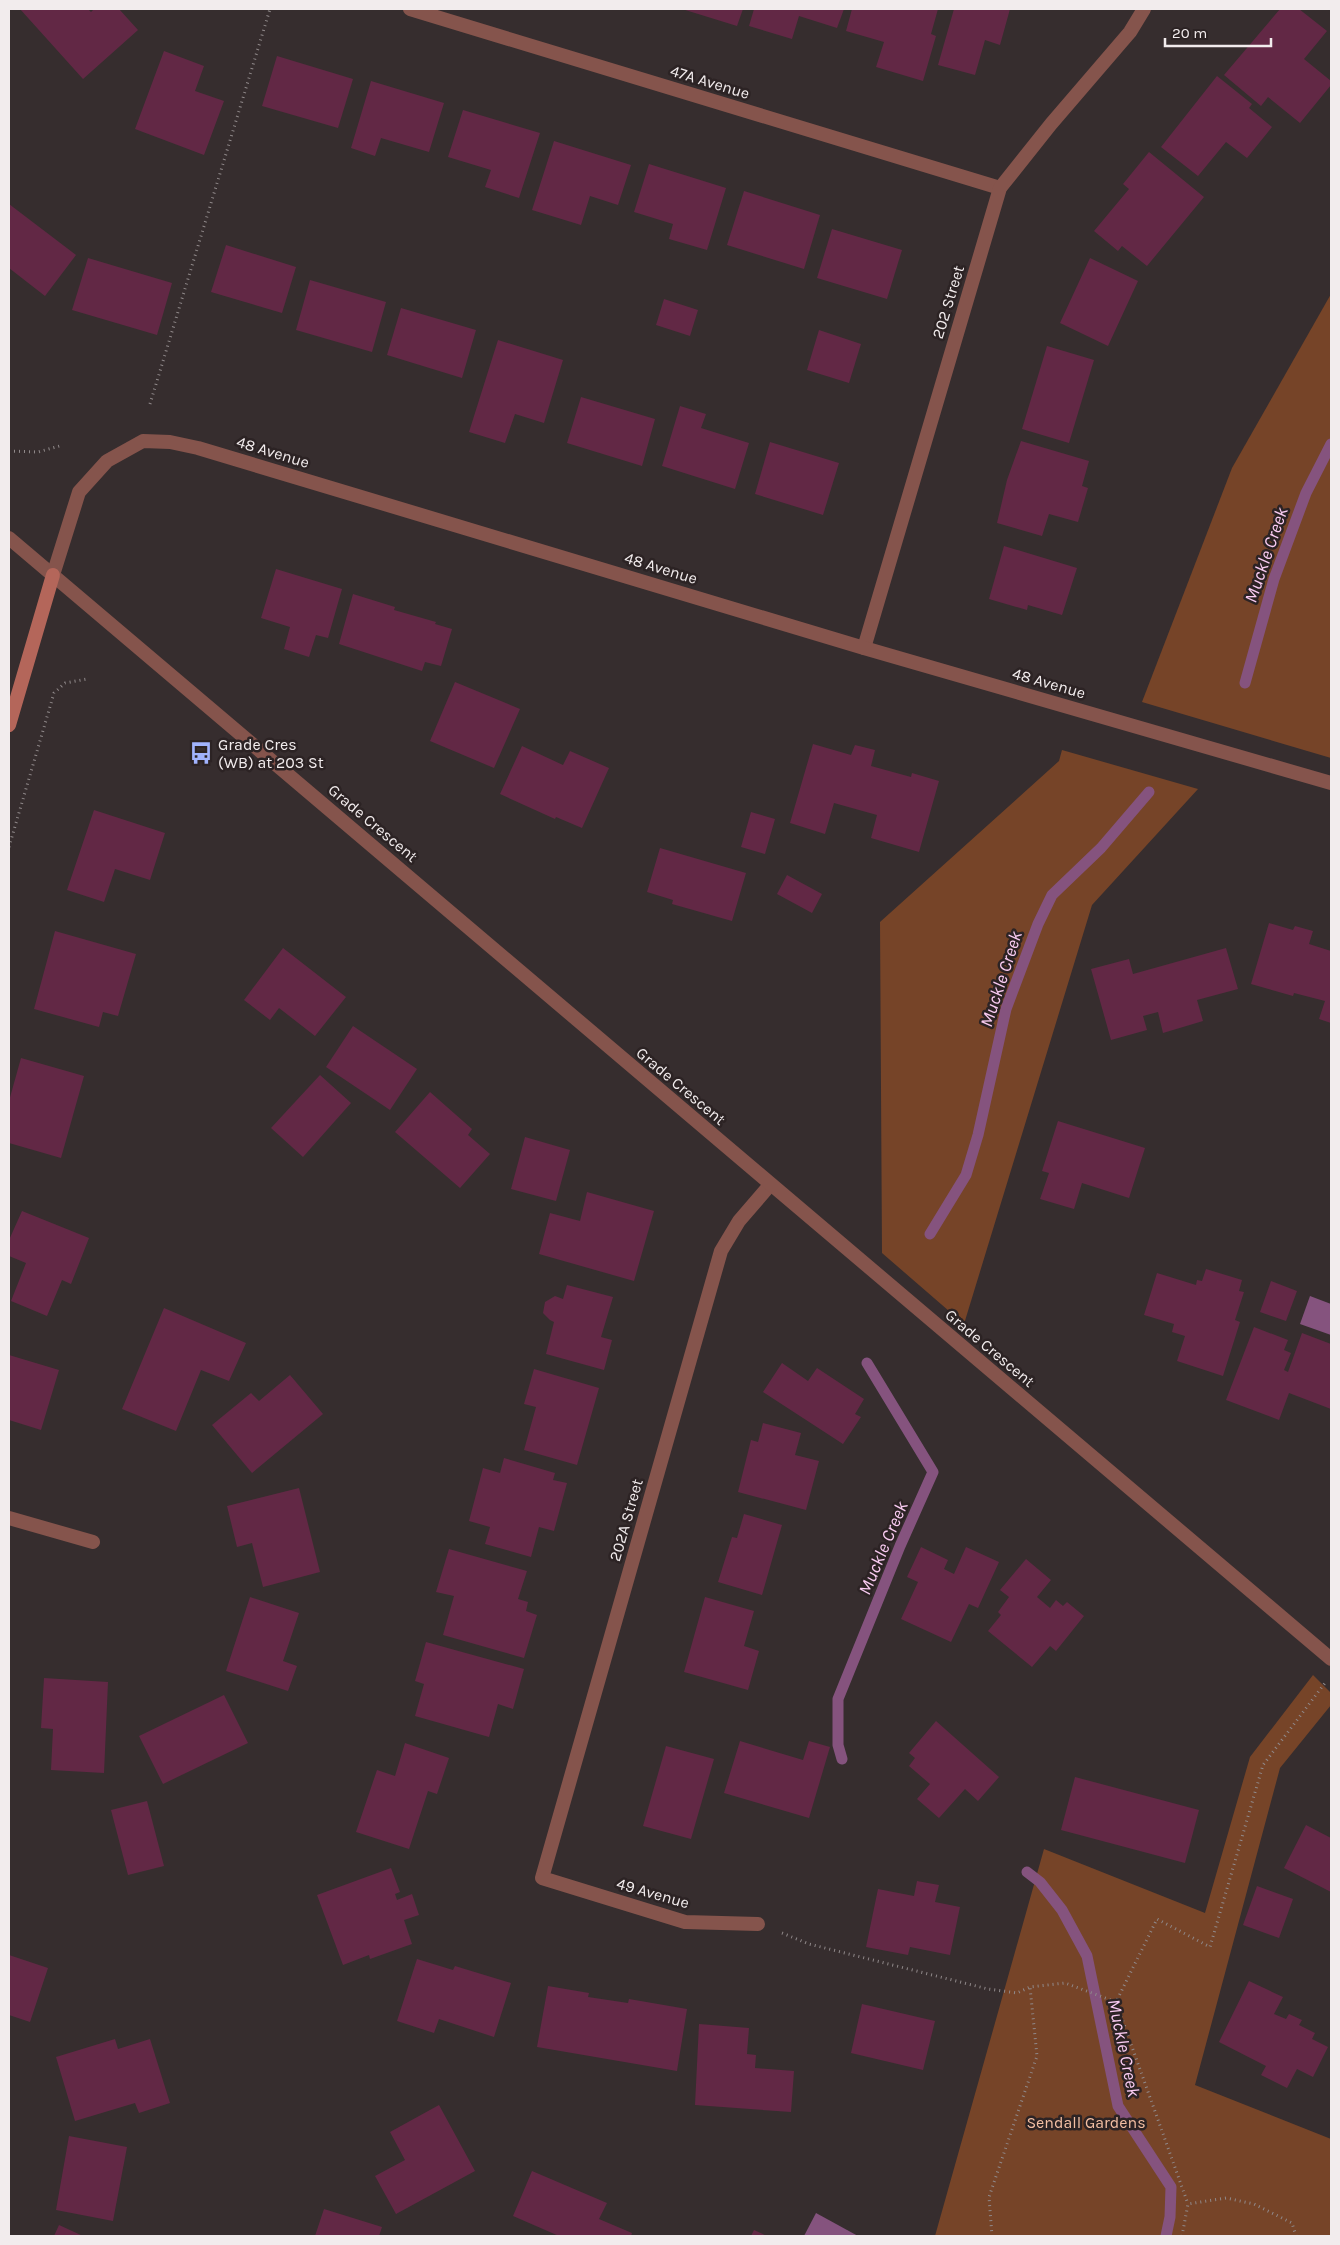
<svg xmlns="http://www.w3.org/2000/svg" width="1340" height="2245" viewBox="0 0 1340 2245" font-family="Karla,sans-serif">
<rect width="100%" height="100%" fill="#362d2e"/>
<g fill="#764428">
<path d="M1331 294V758L1142 702 1232 468Z"/>
<path d="M1062 750 1198 789 1092 905 964 1324 882 1253 880 922 1059 761Z"/>
<path d="M1313 1675 1331 1693V1705L1280 1768 1195 2085 1331 2139V2236H935L1044 1849 1205 1913 1250 1757Z"/>
</g>
<g fill="#85537e">
<path d="M1310 1296 1331 1304V1335L1300 1324Z"/>
<path d="M816 2213 858 2236H804Z"/>
</g>
<g fill="none" stroke-linecap="round" stroke-linejoin="round">
<g stroke="#85537e" stroke-width="11">
<path d="M1245 683 1274 579 1306 493 1331 444"/>
<path d="M930 1234 966 1175 978 1135 1006 1009 1038 924 1052 895 1101 848 1149 792"/>
<path d="M842 1759 838 1745V1699L900 1546 933 1472 867 1363"/>
<path d="M1027 1872 1040 1882 1062 1910 1087 1956 1118 2106 1171 2187 1170 2217 1166 2236"/>
</g>
</g>
<g fill="#622845">
<path d="M20 9H88L91 12 94 9H119L138 30 83 79Z"/>
<path d="M682 9H743L737 26Z"/>
<path d="M754 9H844L837 28 799 16 792 39 749 26Z"/>
<path d="M852 9H938L931 34 936 36 923 81 876 67 884 42 846 31Z"/>
<path d="M954 9H1010L1000 45 985 40 975 75 938 65Z"/>
<path d="M1280 9H1299L1327 31 1304 59 1331 81V85L1300 123 1268 97 1261 106 1224 75Z"/>
<path d="M164 51 204 66 195 91 224 101 204 155 135 129Z"/>
<path d="M277 56 353 79 338 128 262 106Z"/>
<path d="M1217 76 1252 104 1249 108 1272 127 1247 158 1226 142 1198 176 1161 147Z"/>
<path d="M371 81 444 103 429 152 381 138 375 156 351 148Z"/>
<path d="M463 110 540 133 519 198 485 187 491 170 448 157Z"/>
<path d="M554 141 631 165 618 205 590 196 581 225 532 210Z"/>
<path d="M1149 152 1204 197 1147 266 1122 246 1118 251 1094 231 1129 189 1123 184Z"/>
<path d="M649 164 726 188 707 250 669 239 673 224 634 212Z"/>
<path d="M744 191 820 215 804 269 727 245Z"/>
<path d="M9 204 76 255 45 296 9 268Z"/>
<path d="M832 229 902 250 887 299 817 278Z"/>
<path d="M226 245 296 267 282 313 211 292Z"/>
<path d="M88 258 172 283 157 335 72 310Z"/>
<path d="M1090 258 1138 281 1108 346 1060 323Z"/>
<path d="M310 280 386 302 372 352 296 330Z"/>
<path d="M664 299 698 310 690 336 656 325Z"/>
<path d="M401 308 476 330 462 378 387 355Z"/>
<path d="M819 330 861 344 849 383 807 370Z"/>
<path d="M498 340 563 360 544 423 515 414 505 443 469 432Z"/>
<path d="M1047 346 1094 360 1069 443 1022 429Z"/>
<path d="M581 397 655 419 642 466 567 443Z"/>
<path d="M680 406 706 414 701 428 749 443 735 489 662 466Z"/>
<path d="M1021 441 1089 461 1082 486 1088 488 1078 522 1049 514 1042 536 997 523 1007 480Z"/>
<path d="M770 442 839 463 823 515 755 494Z"/>
<path d="M1004 546 1077 568 1062 615 1028 605 1027 610 989 599Z"/>
<path d="M276 569 342 589 328 638 316 635 309 657 284 649 290 627 261 618Z"/>
<path d="M353 594 395 607 394 610 436 622 435 624 452 629 441 666 425 662 422 671 339 644Z"/>
<path d="M455 682 520 709 494 768 430 741Z"/>
<path d="M813 744 851 755 855 745 875 750 871 766 911 777 912 773 939 781 919 852 871 838 877 815 834 803 825 834 790 823Z"/>
<path d="M522 746 563 765 570 751 609 768 582 828 556 817 555 819 500 794Z"/>
<path d="M94 810 165 833 150 880 115 869 104 902 67 890Z"/>
<path d="M751 812 775 819 765 854 741 847Z"/>
<path d="M660 848 746 873 732 921 672 904 673 900 647 892Z"/>
<path d="M787 875 822 894 812 913 777 894Z"/>
<path d="M1269 923 1293 930 1295 926 1313 931 1309 944 1331 951V1023L1319 1019 1325 1001 1294 993 1293 996 1251 984Z"/>
<path d="M55 931 136 954 118 1016 103 1012 99 1027 34 1009Z"/>
<path d="M283 948 346 997 315 1036 279 1008 270 1020 244 1000Z"/>
<path d="M1226 948 1238 989 1197 1000 1203 1021 1163 1033 1158 1012 1143 1016 1147 1030 1111 1040 1091 969 1129 959 1133 974Z"/>
<path d="M353 1026 417 1069 390 1110 326 1067Z"/>
<path d="M21 1058 84 1076 61 1158 9 1143V1101Z"/>
<path d="M320 1075 351 1103 303 1157 271 1128Z"/>
<path d="M430 1092 472 1129 468 1135 490 1154 460 1188 395 1132Z"/>
<path d="M1058 1121 1145 1148 1129 1198 1082 1183 1074 1209 1040 1199 1049 1173 1042 1171Z"/>
<path d="M525 1137 570 1150 556 1201 511 1189Z"/>
<path d="M587 1192 654 1211 634 1281 539 1254 550 1213 580 1221Z"/>
<path d="M22 1211 89 1238 71 1284 62 1280 47 1316 11 1301 26 1263 9 1256V1240Z"/>
<path d="M1206 1269 1242 1280 1239 1291 1244 1292 1235 1320 1240 1322 1223 1376 1177 1361 1185 1336 1172 1332 1174 1324 1144 1315 1157 1273 1196 1285 1197 1280 1202 1281Z"/>
<path d="M1271 1281 1297 1291 1286 1321 1260 1312Z"/>
<path d="M567 1285 613 1297 601 1337 612 1340 604 1370 546 1354 554 1322 550 1320 543 1313 545 1302 555 1296 563 1299Z"/>
<path d="M164 1308 246 1343 229 1381 201 1370 176 1431 122 1409Z"/>
<path d="M1254 1327 1288 1340 1284 1350 1291 1353 1284 1370 1288 1372 1302 1333 1331 1344V1409L1289 1393 1279 1420 1226 1400Z"/>
<path d="M9 1355 59 1370 41 1430 9 1420Z"/>
<path d="M782 1363 808 1381 817 1368 864 1399 855 1414 861 1417 843 1444 763 1392Z"/>
<path d="M534 1369 599 1388 577 1465 524 1450 536 1407 524 1404Z"/>
<path d="M290 1375 323 1414 252 1473 212 1425 251 1393 259 1401Z"/>
<path d="M763 1423 801 1433 795 1455 819 1461 806 1510 738 1492 751 1440 758 1442Z"/>
<path d="M504 1458 555 1473 553 1480 567 1483 554 1531 539 1527 531 1557 485 1544 490 1527 469 1521 483 1468 500 1473Z"/>
<path d="M299 1488 320 1572 263 1587 252 1543 237 1547 227 1506Z"/>
<path d="M744 1514 782 1525 762 1595 718 1582 732 1537 737 1538Z"/>
<path d="M921 1547 948 1560 944 1569 954 1574 966 1547 999 1562 978 1608 969 1604 951 1642 901 1619 918 1582 907 1577Z"/>
<path d="M449 1549 527 1571 518 1599 528 1602 526 1611 537 1615 524 1658 443 1635 454 1596 436 1592Z"/>
<path d="M1026 1559 1051 1580 1037 1597 1050 1608 1056 1600 1063 1606 1067 1602 1084 1616 1056 1651 1050 1646 1032 1667 988 1631 1001 1615 998 1612 1009 1597 1000 1590Z"/>
<path d="M250 1597 299 1613 283 1661 297 1666 288 1691 226 1671Z"/>
<path d="M705 1597 754 1611 744 1646 759 1651 748 1690 684 1672Z"/>
<path d="M426 1642 524 1669 513 1709 498 1704 489 1737 415 1716 424 1684 415 1681Z"/>
<path d="M44 1678 108 1682 104 1773 51 1770 53 1729 41 1728Z"/>
<path d="M224 1695 248 1743 163 1784 139 1736Z"/>
<path d="M936 1721 999 1777 978 1801 965 1789 939 1818 917 1799 930 1784 909 1766 915 1758 909 1753Z"/>
<path d="M740 1741 803 1760 809 1741 830 1747 809 1818 724 1793Z"/>
<path d="M405 1743 449 1758 437 1794 428 1791 409 1849 356 1832 377 1770 395 1776Z"/>
<path d="M666 1746 714 1759 691 1839 643 1826Z"/>
<path d="M1075 1777 1199 1810 1185 1863 1061 1830Z"/>
<path d="M147 1801 164 1866 128 1875 111 1810Z"/>
<path d="M1306 1825 1331 1838V1892L1284 1868Z"/>
<path d="M391 1868 400 1892 395 1894 397 1900 412 1894 419 1915 404 1920 412 1944 370 1959 369 1955 343 1965 317 1895Z"/>
<path d="M917 1881 939 1885 935 1902 960 1907 950 1955 910 1947 908 1955 866 1947 878 1889 914 1896Z"/>
<path d="M1257 1886 1293 1899 1279 1938 1243 1925Z"/>
<path d="M9 1955 48 1968 30 2022 9 2015Z"/>
<path d="M417 1959 453 1970 455 1966 511 1983 494 2037 439 2019 434 2033 397 2021Z"/>
<path d="M1249 1981 1283 1997 1274 2014 1286 2019 1289 2014 1302 2020 1299 2025 1315 2033 1312 2039 1328 2047 1313 2077 1297 2069 1287 2088 1261 2075 1266 2066 1219 2042Z"/>
<path d="M548 1986 589 1993 588 1997 628 2003 629 1999 687 2009 677 2071 537 2047Z"/>
<path d="M862 2004 935 2021 923 2070 851 2053Z"/>
<path d="M699 2024 749 2028 747 2054 756 2055 755 2068 794 2071 791 2112 695 2105Z"/>
<path d="M115 2039 118 2049 150 2039 170 2103 139 2113 135 2103 75 2121 56 2057Z"/>
<path d="M439 2105 475 2171 396 2214 375 2176 405 2160 390 2132Z"/>
<path d="M69 2136 127 2147 113 2221 56 2210Z"/>
<path d="M532 2171 607 2203 599 2219 632 2233 631 2236H559L513 2216Z"/>
<path d="M324 2209 382 2227 379 2236H315Z"/>
<path d="M59 2225 83 2236H54Z"/>
<path d="M754 2230 767 2236H751Z"/>
</g>
<g fill="none" stroke-linecap="round" stroke-linejoin="round">
<g stroke="#90898a" stroke-width="3" stroke-dasharray="1 4" stroke-linecap="butt">
<path d="M150 404 270 9"/>
<path d="M9 451 38 452 63 445"/>
<path d="M9 847 54 693 65 683 87 679"/>
<path d="M782 1933 809 1944 988 1989 1017 1993 1030 1987 1065 1983 1116 2002 1157 1919 1210 1947 1263 1765 1325 1683"/>
<path d="M1116 2002 1188 2204"/>
<path d="M992 2236 989 2197 1037 2056 1030 1987"/>
<path d="M1182 2236 1188 2204 1226 2198 1254 2204 1292 2223 1296 2236"/>
</g>
<g stroke="#85544c" stroke-width="14">
<path d="M410 9 1000 188"/>
<path d="M864 648 1000 188 1051 124 1130 32 1144 9"/>
<path d="M9 1518 93 1542"/>
<path d="M758 1924 685 1922 542 1878 721 1251 739 1221 770 1185"/>
</g>
<g stroke="#85544c" stroke-width="14">
<path d="M9 538 1331 1659"/>
<path d="M53 575 79 492 107 461 143 441 170 442 198 448 864 648 1331 783"/>
</g>
<path stroke="#b4665a" stroke-width="14" d="M9 725 53 575"/>
</g>
<defs>
<symbol id="bus-bare" viewBox="-9 -9 18 18"><path d="M-5-6H5V4H4V6H2V4H-2V6H-4V4H-5ZM-3.5-4V0h7V-4ZM-3.5 1.2v1.5H-2V1.2ZM2 1.2v1.5H3.5V1.2Z" fill="#a1b3fd" stroke="#2c2324" stroke-width="2.5" paint-order="stroke"/></symbol>
</defs>
<g fill-rule="evenodd">
<use href="#bus-bare" x="185" y="737" width="32" height="32"/>
</g>
<g text-anchor="middle" dominant-baseline="central" stroke-width="5" stroke-linejoin="round" paint-order="stroke">
<g font-size="16" fill="#f2eced" stroke="#2c2324">
<text transform="translate(710 82) rotate(17)">47A Avenue</text>
<text transform="translate(948 302) rotate(-73)">202 Street</text>
<text transform="translate(273 452) rotate(17)">48 Avenue</text>
<text transform="translate(661 568) rotate(17)">48 Avenue</text>
<text transform="translate(1049 683) rotate(16)">48 Avenue</text>
<text transform="translate(373 823) rotate(40)">Grade Crescent</text>
<text transform="translate(681 1086) rotate(40)">Grade Crescent</text>
<text transform="translate(990 1348) rotate(40)">Grade Crescent</text>
<text transform="translate(626 1520) rotate(-74)">202A Street</text>
<text transform="translate(653 1893) rotate(16)">49 Avenue</text>
</g>
<g font-size="16" fill="#f2eced" stroke="#2c2324" text-anchor="start">
<text x="218" y="744">Grade Cres<tspan x="218" dy="18">(WB) at 203 St</tspan></text>
</g>
<g font-size="16" fill="#f4bfa3" stroke="#2c2324">
<text x="1086" y="2122">Sendall Gardens</text>
</g>
<g font-size="18" font-style="italic" fill="#faccf2" stroke="#2c2324">
<text transform="translate(1266 555) rotate(-71)">Muckle Creek</text>
<text transform="translate(1001 979) rotate(-72)">Muckle Creek</text>
<text transform="translate(883 1548) rotate(-67)">Muckle Creek</text>
<text transform="translate(1124 2048) rotate(78)">Muckle Creek</text>
</g>
</g>
<rect width="1340" height="2245" fill="none" stroke="#f2eced" stroke-width="20"/>
<path d="M1165 38v8h106v-8" fill="none" stroke="#f2eced" stroke-width="2.5"/>
<text x="1172" y="38" font-size="15" fill="#f2eced" stroke="#2c2324" stroke-width="4" paint-order="stroke">20 m</text>
</svg>
